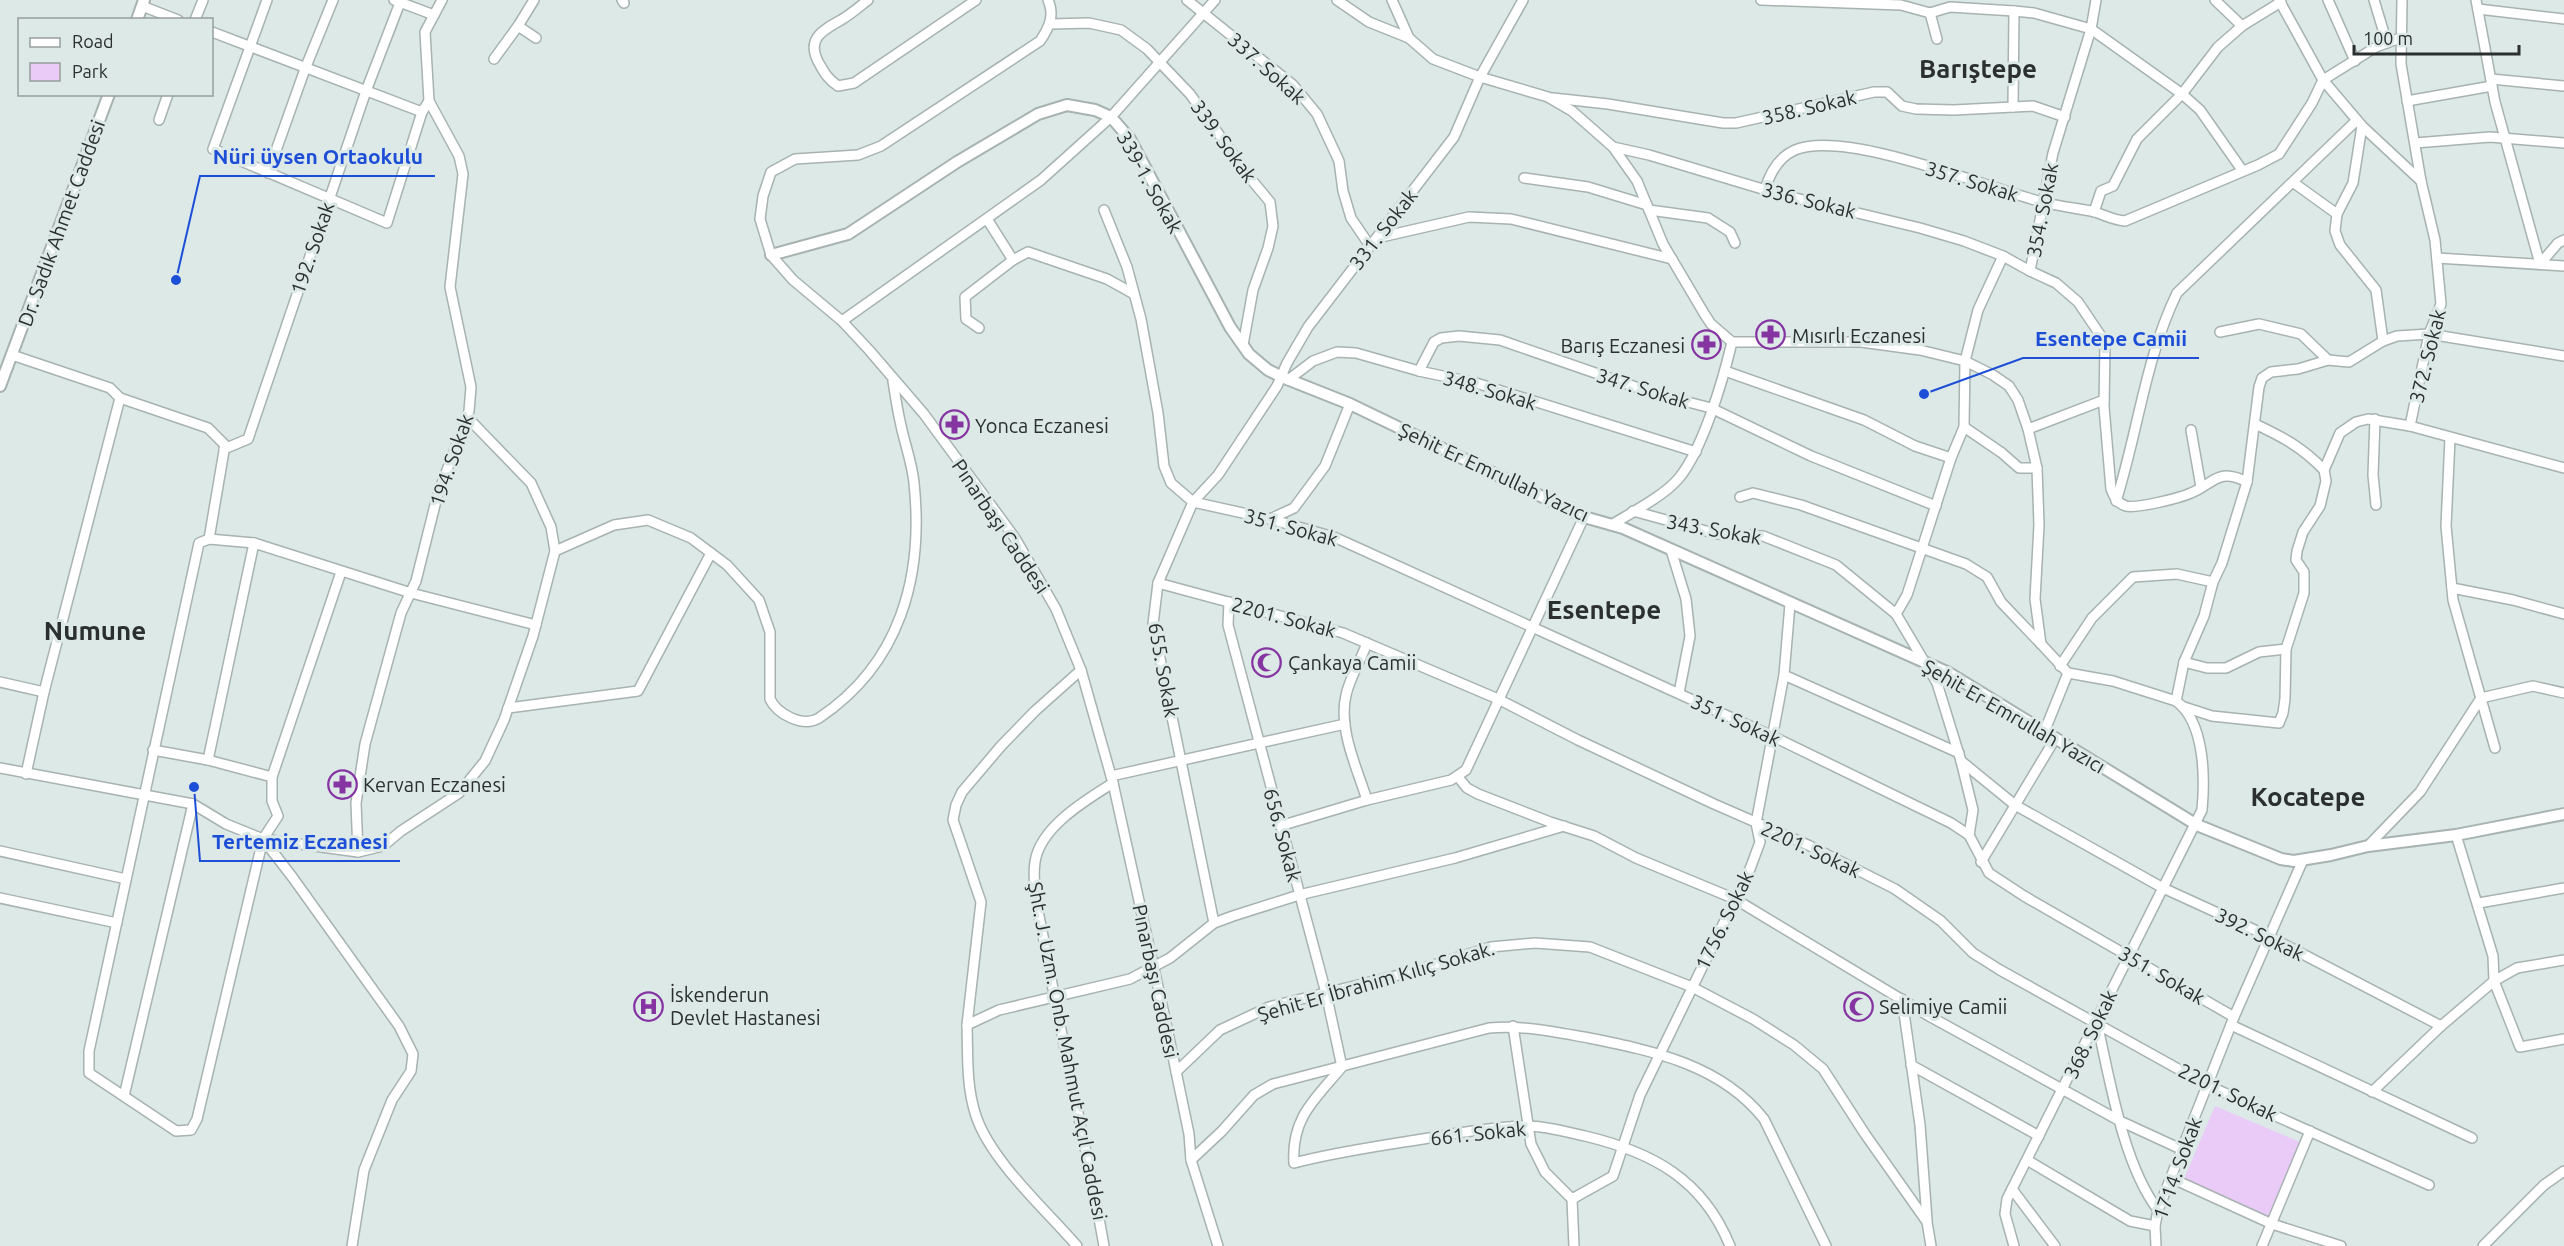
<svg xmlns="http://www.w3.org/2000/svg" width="2564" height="1246" viewBox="0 0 2564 1246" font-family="Ubuntu,sans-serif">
<rect width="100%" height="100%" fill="#dce9e7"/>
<path fill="#eacbf7" d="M2215 1106 2300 1142 2269 1217 2183 1181Z"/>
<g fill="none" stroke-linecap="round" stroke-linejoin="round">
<defs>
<g id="minor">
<path d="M267 0 213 149 387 223 422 112 429 101"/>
<path d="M394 0 434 15"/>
<path d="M622 0 624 3"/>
<path d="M868 0C859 7 851 14 841 20 821 31 805 40 820 65 825 74 829 80 838 86L854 83 976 0"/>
<path d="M1048 0C1055 15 1049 28 1040 41L881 146 858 155 795 159 771 172 763 196 760 219 771 255 793 280 842 321 869 350 924 414 1015 538 1056 609 1081 670 1113 783 1166 1023 1189 1134 1191 1160 1218 1246"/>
<path d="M1187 0 1293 85 1317 114 1339 161 1343 191 1351 218 1370 246"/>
<path d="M1337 0 1369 22 1409 38"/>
<path d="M1392 0 1409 38 1433 59 1480 77 1548 97 1572 111 1613 147 1637 181 1663 244 1705 315 1711 324 1732 342H1861L1920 350 1965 361 1993 375 2009 386 2018 400 2028 429 2037 468 2039 525 2035 599 2041 644 2068 673 2113 681 2176 701C2205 722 2205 778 2202 810L2007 1199 2005 1214 2014 1246"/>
<path d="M1761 0 1901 5 1930 13"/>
<path d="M2215 0 2242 26"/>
<path d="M2279 0 2323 80 2362 126 2421 181 2435 240 2441 304 2429 334 2410 426 2564 468"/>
<path d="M2328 0 2355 61"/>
<path d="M2374 0 2387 43"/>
<path d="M2402 0 2401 64 2421 181"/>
<path d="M2476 0 2495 102 2540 264"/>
<path d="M142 6 178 20"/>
<path d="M2478 9 2564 19"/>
<path d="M1930 13 1950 7 2014 11 2034 13 2091 29 2182 94 2200 110 2242 170"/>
<path d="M1930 13 1937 39"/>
<path d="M195 20 203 0"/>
<path d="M1051 24 1089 23 1121 30 1147 49 1190 94 1250 178 1270 202 1273 226 1268 248 1253 290 1243 345"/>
<path d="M518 26 536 38"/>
<path d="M212 32 422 112"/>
<path d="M494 59 518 26 534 0"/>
<path d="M2491 79 2564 86"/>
<path d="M1553 98 1608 104 1723 123H1736L1874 92H1887L1902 106 1916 109 1954 110 2033 106 2065 117"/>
<path d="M2407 101 2492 86"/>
<path d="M2013 107 2014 11"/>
<path d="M159 120 168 94"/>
<path d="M2362 126 2353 183 2337 214 2335 231 2340 245 2376 290 2383 341"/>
<path d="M2415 143 2490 137 2564 143"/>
<path d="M1613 147 1649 155 1779 194 1920 228 1964 241 2003 256"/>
<path d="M268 173 305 69 333 0"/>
<path d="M1524 178 1588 187 1647 205"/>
<path d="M2294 183 2337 214"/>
<path d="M1765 189C1770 173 1779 157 1795 150 1846 129 1985 187 2042 202 2058 206 2074 208 2091 211 2103 214 2112 220 2125 221L2258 165 2279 154 2312 103 2323 80 2376 47 2400 38"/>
<path d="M1104 210 1127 267 1141 319 1158 413 1164 466 1171 483 1193 502 1270 519 1334 537 1774 737 1951 823 1969 835 1989 873 2024 896 2234 1017"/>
<path d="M1649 210 1708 218 1730 232 1735 243"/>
<path d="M2094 212 2101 191 2113 186 2137 139 2182 94 2218 47 2242 26 2281 2"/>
<path d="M987 219 1013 260"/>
<path d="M1377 238 1469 217 1511 219 1672 259"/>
<path d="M2437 258 2564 266"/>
<path d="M2540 264 2558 243 2564 240"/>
<path d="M2030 271 2056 283 2078 302 2105 342 2104 407 2111 489C2114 497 2117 503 2126 506 2136 509 2180 498 2191 493 2214 484 2217 467 2247 482"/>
<path d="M842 321 1041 180 1111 117 1215 0"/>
<path d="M979 328 966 319 965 297 1013 260 1028 252 1107 279 1134 294"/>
<path d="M2220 332 2259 324 2301 334 2328 360"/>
<path d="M12 355 110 388 120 398 44 692 26 774"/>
<path d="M1419 371 1434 342 1441 338 1459 336 1500 340 1653 393 1711 408 1811 456 1936 506"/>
<path d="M1725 371 1864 420 1915 446 1951 458"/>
<path d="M1288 380 1313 361 1337 352 1356 353 1419 371 1476 383 1696 452"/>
<path d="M120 398 208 428 225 445 209 539"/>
<path d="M2375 419 2373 475 2376 505"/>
<path d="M2255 424C2283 437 2303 448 2324 470"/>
<path d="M1964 427 2002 453 2019 468H2037"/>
<path d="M2028 429 2104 400"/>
<path d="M2191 430 2201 487"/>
<path d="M2450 438 2446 526 2453 600 2495 748"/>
<path d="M224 449 248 439 366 91 401 0"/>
<path d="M1740 497 1753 493 1801 505 1966 564 1987 577 2001 602 2041 644"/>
<path d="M2116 501C2138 432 2145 359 2177 293L2357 120"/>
<path d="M1633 511 1717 534 1763 536 1836 565 1896 614 1937 683 1961 761 1973 810 1969 835"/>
<path d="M1270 519 1294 508 1325 466 1350 404"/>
<path d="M1611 525C1631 513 1664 496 1679 478 1703 449 1723 380 1732 342"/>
<path d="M1671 550 1686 599 1690 636 1679 693"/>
<path d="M555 551 614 525 648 520 691 538 727 565 759 600 770 632V699C777 714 803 728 819 718 900 664 924 577 914 483 912 462 904 442 900 421 897 408 895 394 893 381"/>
<path d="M341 572 272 777V801L278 816 263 839 197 1119 191 1130 176 1131 89 1073V1051L199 543 209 539 254 543 411 593 536 625"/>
<path d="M1158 583 1343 633 1498 699 1578 740 1714 804 1808 845 1895 889 1941 921 1973 953 2000 970 2207 1085 2429 1185"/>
<path d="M2452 588 2513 600 2564 614"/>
<path d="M1229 602 1228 625 1232 640 1326 993 1342 1067C1315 1099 1291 1118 1294 1163 1336 1152 1379 1146 1423 1139 1457 1133 1492 1127 1527 1126 1546 1126 1567 1132 1585 1136 1652 1152 1703 1179 1730 1246"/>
<path d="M1896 614 1907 595 1951 458 1964 427 1965 361 1978 310 2003 256 2030 271 2053 153 2091 29 2096 0"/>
<path d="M2184 662 2207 668H2226L2259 652 2286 649"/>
<path d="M2060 666 2092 618 2133 577 2177 574 2213 582"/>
<path d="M1081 670 1035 711 1001 746 962 792 956 805 953 820 981 902 967 1025 999 1010 1130 979 1170 958 1214 923 1233 916 1299 895 1455 858 1564 826"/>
<path d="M1784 675 1959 753"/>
<path d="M0 682 44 692"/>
<path d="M2176 701 2184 662 2204 616 2213 582 2222 563 2247 482 2259 387 2262 378 2271 372 2298 369 2328 360 2349 362 2383 341 2397 336 2429 334 2564 356"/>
<path d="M2184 707 2212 716 2279 723 2283 713 2285 699 2286 649 2304 593V572L2296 560 2297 551 2303 532 2320 506 2326 481 2324 470 2340 433 2356 422 2368 419 2410 426"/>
<path d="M508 708 638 691 711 553"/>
<path d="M2045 730 2068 673"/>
<path d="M153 750 208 760 272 777"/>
<path d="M208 760 254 543"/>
<path d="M1961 761 2015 805 2163 888 2268 936 2441 1026 2494 981 2517 968 2564 960"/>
<path d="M0 768 193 804 226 824 263 839 293 878 399 1026 413 1054 411 1071 392 1100 364 1170 352 1246"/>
<path d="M1111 776 1345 724"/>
<path d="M1458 777 1467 788 1478 794 1550 822 1594 836 1636 858 1735 899 1929 1016 2120 1121 2183 1150"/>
<path d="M1367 800C1357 768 1338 729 1346 695 1350 677 1361 660 1367 643"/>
<path d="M1280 826 1367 800 1451 780 1466 770 1584 517"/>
<path d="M2456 835 2493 956 2494 981 2520 1047 2564 1039"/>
<path d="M263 839 358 852 383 846 401 831 459 793 485 761 504 720 533 636 555 551 551 527 531 483 467 417"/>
<path d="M2368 846 2420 792 2481 698 2533 686 2564 693"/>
<path d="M0 851 126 879"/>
<path d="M358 852 356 803 365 744 401 613 416 581 437 497 469 411 471 387 450 287 463 174 459 156 429 101 425 32 442 0"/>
<path d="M1981 862 2055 739"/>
<path d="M0 898 117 923"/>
<path d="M2479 903 2564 888"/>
<path d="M1214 923 1153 624 1158 583 1193 502 1218 475 1277 386 1287 363 1308 327 1454 137 1480 77 1523 0"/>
<path d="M1902 999 1920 1125 1927 1220"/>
<path d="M2097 1023C2110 1080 2123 1164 2158 1210"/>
<path d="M967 1025C968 1056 966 1086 976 1116 991 1161 1046 1210 1077 1246"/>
<path d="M2231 1025 2472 1138"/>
<path d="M1513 1026 1531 1144 1545 1172 1572 1199 1574 1246"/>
<path d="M1911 1065 2039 1136"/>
<path d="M1176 1072 1220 1030 1269 1007 1411 972 1491 947 1535 943 1590 947 1692 987 1753 1019 1794 1045 1823 1069 1865 1134 1927 1222 1931 1246"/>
<path d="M2372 1092 2441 1026"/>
<path d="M124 1096 193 804"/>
<path d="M1191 1160 1222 1131 1254 1095 1273 1084 1489 1028C1524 1025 1555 1032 1589 1038 1654 1051 1721 1065 1764 1119L1826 1246"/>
<path d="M2027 1160 2130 1221 2155 1226"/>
<path d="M2171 1178 2272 1224 2341 1246"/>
<path d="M2012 1189 2055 1246"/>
<path d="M1572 1199 1613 1176 1640 1095 1750 869 1760 842 1756 823 1784 675 1790 604"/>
<path d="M1104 1246C1087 1149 1064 1053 1047 956 1042 928 1031 889 1035 862 1040 827 1086 800 1113 783"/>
<path d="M2156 1246 2155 1226 2158 1210 2234 1017 2303 860"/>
<path d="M2262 1246 2310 1131"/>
<path d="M2483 1246 2544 1185 2564 1171"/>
</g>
<g id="tertiary">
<path d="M137 20 144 0"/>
<path d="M771 255 848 234 957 162 1038 114 1067 105 1095 110 1111 117 1130 139 1230 327 1249 354 1268 370 1282 377 1350 404 1584 517 1623 528 1949 673 2197 825 2281 859 2294 861 2331 855 2368 846 2456 835 2564 814"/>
<path d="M0 386 109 94"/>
</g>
</defs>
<use href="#minor" stroke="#a7b2b1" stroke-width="12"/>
<use href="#tertiary" stroke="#a7b2b1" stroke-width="14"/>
<use href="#minor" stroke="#fff" stroke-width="9"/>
<use href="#tertiary" stroke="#fff" stroke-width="10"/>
</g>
<defs>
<symbol id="pharmacy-ring" viewBox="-11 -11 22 22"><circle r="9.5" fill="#dce9e7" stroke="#8634a2" stroke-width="1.5"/><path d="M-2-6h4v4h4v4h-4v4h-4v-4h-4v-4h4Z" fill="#8634a2"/></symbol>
<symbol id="mosque-ring" viewBox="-11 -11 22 22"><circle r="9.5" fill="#dce9e7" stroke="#8634a2" stroke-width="1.5"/><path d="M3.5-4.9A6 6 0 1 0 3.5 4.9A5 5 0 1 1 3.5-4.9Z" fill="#8634a2"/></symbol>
<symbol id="hospital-ring" viewBox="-11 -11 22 22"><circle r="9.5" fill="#dce9e7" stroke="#8634a2" stroke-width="1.5"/><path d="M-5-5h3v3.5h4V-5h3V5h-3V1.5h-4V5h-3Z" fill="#8634a2"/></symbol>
</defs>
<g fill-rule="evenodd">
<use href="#pharmacy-ring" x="1754" y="318" width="33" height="33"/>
<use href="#pharmacy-ring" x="1690" y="328" width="33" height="33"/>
<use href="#pharmacy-ring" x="938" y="408" width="33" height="33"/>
<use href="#mosque-ring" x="1250" y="646" width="33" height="33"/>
<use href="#pharmacy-ring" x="326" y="768" width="33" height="33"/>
<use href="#hospital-ring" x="632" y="990" width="33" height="33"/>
<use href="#mosque-ring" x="1842" y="990" width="33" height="33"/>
</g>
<g text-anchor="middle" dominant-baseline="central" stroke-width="6" stroke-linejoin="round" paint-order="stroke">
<g font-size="20" fill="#2b2f2f" stroke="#dce9e7">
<text transform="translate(1267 68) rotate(42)">337. Sokak</text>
<text transform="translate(1809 107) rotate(-13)">358. Sokak</text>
<text transform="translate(1224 141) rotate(54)">339. Sokak</text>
<text transform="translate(1972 181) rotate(17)">357. Sokak</text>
<text transform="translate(1150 182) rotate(61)">339-1. Sokak</text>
<text transform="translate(1809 200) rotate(14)">336. Sokak</text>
<text transform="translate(2042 210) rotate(-79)">354. Sokak</text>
<text transform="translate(61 223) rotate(-70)">Dr. Sadık Ahmet Caddesi</text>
<text transform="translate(1383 229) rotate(-52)">331. Sokak</text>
<text transform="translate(312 248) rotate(-71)">192. Sokak</text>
<text transform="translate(2427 356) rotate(-76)">372. Sokak</text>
<text transform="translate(1643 388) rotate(17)">347. Sokak</text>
<text transform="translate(1490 390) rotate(16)">348. Sokak</text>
<text transform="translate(451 460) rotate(-71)">194. Sokak</text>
<text transform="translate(1494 472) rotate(25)">Şehit Er Emrullah Yazıcı</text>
<text transform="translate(1001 526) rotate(56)">Pınarbaşı Caddesi</text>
<text transform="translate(1291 527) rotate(15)">351. Sokak</text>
<text transform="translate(1714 529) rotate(10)">343. Sokak</text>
<text transform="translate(1284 617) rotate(15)">2201. Sokak</text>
<text transform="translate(1164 670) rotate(80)">655. Sokak</text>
<text transform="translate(2014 716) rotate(30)">Şehit Er Emrullah Yazıcı</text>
<text transform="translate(1736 720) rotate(25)">351. Sokak</text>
<text transform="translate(1283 835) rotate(75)">656. Sokak</text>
<text transform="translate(1811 849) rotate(25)">2201. Sokak</text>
<text transform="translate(1724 920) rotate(-64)">1756. Sokak</text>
<text transform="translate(2260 934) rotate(26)">392. Sokak</text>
<text transform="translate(2162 975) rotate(30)">351. Sokak</text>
<text transform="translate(1156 981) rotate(78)">Pınarbaşı Caddesi</text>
<text transform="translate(1376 981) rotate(-16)">Şehit Er İbrahim Kılıç Sokak.</text>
<text transform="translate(2090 1034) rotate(-64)">368. Sokak</text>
<text transform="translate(1068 1051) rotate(79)">Şht. J. Uzm. Onb. Mahmut Açıl Caddesi</text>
<text transform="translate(2228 1092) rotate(26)">2201. Sokak</text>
<text transform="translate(1478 1133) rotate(-6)">661. Sokak</text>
<text transform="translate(2177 1168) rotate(-70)">1714. Sokak</text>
</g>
<g font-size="20" fill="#2b2f2f" stroke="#dce9e7" text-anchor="start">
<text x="1792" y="335">Mısırlı Eczanesi</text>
<text x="1685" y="345" text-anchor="end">Barış Eczanesi</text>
<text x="975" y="425">Yonca Eczanesi</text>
<text x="1288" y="662">Çankaya Camii</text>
<text x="363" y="784">Kervan Eczanesi</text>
<text x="670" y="994">İskenderun<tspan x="670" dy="23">Devlet Hastanesi</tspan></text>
<text x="1879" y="1006">Selimiye Camii</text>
</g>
<g font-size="26" font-weight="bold" fill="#2b2f2f" stroke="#dce9e7">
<text x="1978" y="68">Barıştepe</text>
<text x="1604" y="609">Esentepe</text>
<text x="95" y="630">Numune</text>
<text x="2308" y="796">Kocatepe</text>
</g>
</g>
<path fill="none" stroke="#1d4ed8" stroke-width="2" d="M176 280L200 176H435M1924 394L2023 358H2199M194 787L200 861H400"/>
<g fill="#1d4ed8" stroke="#dce9e7" stroke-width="2">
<circle cx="176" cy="280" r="6"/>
<circle cx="1924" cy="394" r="6"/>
<circle cx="194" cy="787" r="6"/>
</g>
<g font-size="21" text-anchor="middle" font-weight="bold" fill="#1d4ed8" stroke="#dce9e7" stroke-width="6" stroke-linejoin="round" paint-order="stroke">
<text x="318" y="164">Nüri üysen Ortaokulu</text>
<text x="2111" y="346">Esentepe Camii</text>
<text x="300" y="849">Tertemiz Eczanesi</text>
</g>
<rect x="18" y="18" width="195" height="78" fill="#dce9e7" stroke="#959f9d" stroke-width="1.5"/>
<rect x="30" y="38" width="30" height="9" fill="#ffffff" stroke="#959f9d" stroke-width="1.5"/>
<text x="72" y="48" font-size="18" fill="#2b2f2f">Road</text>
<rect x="30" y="63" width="30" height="18" fill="#eacbf7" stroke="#959f9d" stroke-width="1.5"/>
<text x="72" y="78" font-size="18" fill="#2b2f2f">Park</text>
<path d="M2354 45v9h165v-9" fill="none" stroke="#2b2f2f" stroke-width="3"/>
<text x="2363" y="45" font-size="18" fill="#2b2f2f" stroke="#dce9e7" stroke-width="4.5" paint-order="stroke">100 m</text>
</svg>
